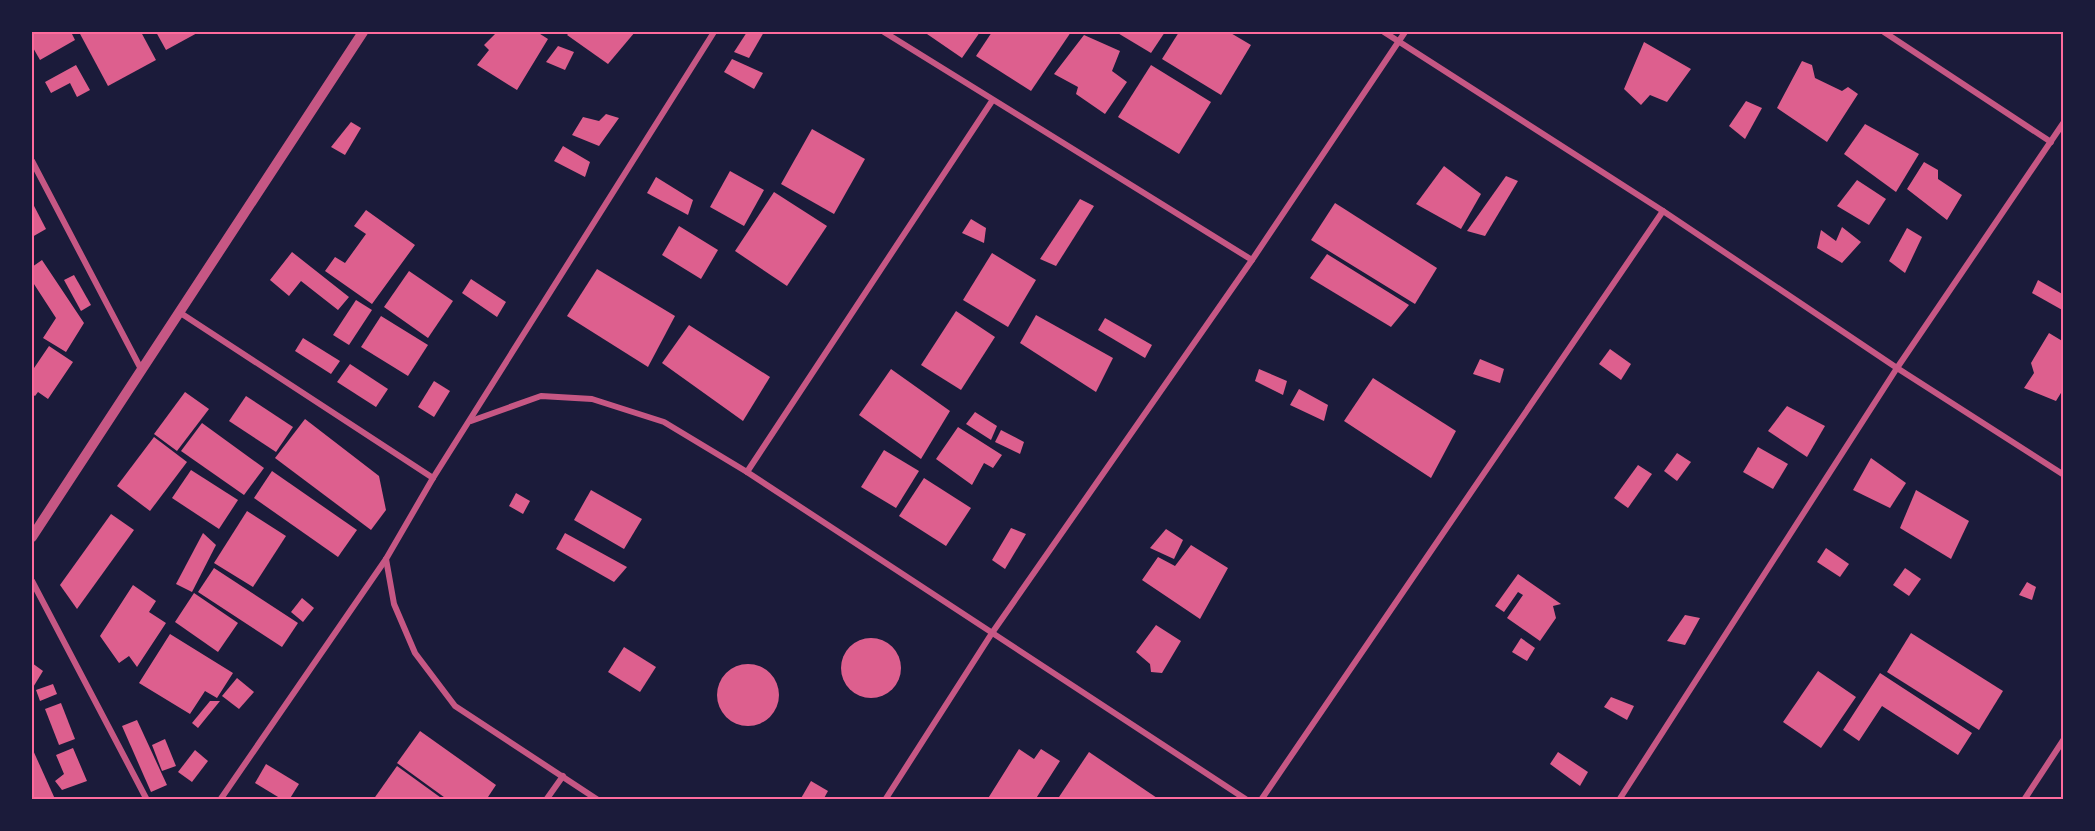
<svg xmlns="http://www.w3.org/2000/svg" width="2095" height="831" viewBox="0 0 2095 831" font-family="'Zilla Slab',serif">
<rect width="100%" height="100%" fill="#1b1b3a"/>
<g fill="#dd5f8e">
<path d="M32 32H71L75 40 40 60 32 46Z"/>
<path d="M79 32H141L156 60 108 86Z"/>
<path d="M156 32H199L166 50Z"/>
<path d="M493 32H537L548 39 517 90 477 65 489 50 484 45 495 34Z"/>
<path d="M570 32H635L608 64 567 35Z"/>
<path d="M747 32H764L749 58 734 52Z"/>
<path d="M929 32H980L962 58 927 34Z"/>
<path d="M992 32H1071L1031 91 976 56Z"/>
<path d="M1116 32H1165L1151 53Z"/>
<path d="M1179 32H1229L1251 45 1221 95 1162 59Z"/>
<path d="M1084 35 1120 51 1112 71 1127 82 1105 114 1076 94 1078 87 1054 74Z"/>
<path d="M1644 42 1691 69 1667 102 1650 95 1641 105 1624 89Z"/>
<path d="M558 46 574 52 565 70 546 62Z"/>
<path d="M732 59 763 73 754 89 724 72Z"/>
<path d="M1802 61 1812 65 1815 78 1842 91 1848 87 1858 94 1827 142 1777 108Z"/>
<path d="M76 65 90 90 77 97 70 83 51 93 45 82Z"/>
<path d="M1151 65 1211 102 1179 154 1118 117Z"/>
<path d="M1746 101 1762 108 1745 139 1729 126Z"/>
<path d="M606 114 619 118 599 146 572 135 583 117 599 121Z"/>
<path d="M351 122 361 128 345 155 331 147Z"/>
<path d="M1865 124 1919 154 1896 192 1844 154Z"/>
<path d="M812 129 865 159 834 214 781 184Z"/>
<path d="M563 146 590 162 585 177 554 161Z"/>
<path d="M1924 162 1938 170V179L1962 195 1947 220 1907 189Z"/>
<path d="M1444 166 1481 194 1461 229 1416 204Z"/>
<path d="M730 171 764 190 744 226 710 207Z"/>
<path d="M1506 176 1518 181 1485 236 1467 231Z"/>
<path d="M656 177 693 200 688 215 647 193Z"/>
<path d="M1857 180 1886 199 1869 225 1837 206Z"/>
<path d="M774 192 827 226 787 286 735 251Z"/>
<path d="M1080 199 1094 206 1056 266 1040 259Z"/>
<path d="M32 202 46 229 32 237Z"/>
<path d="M1335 203 1437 268 1415 304 1311 240Z"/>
<path d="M366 210 415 245 372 304 325 271 335 257 345 263 366 234 354 226Z"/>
<path d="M971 219 986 228 984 243 962 233Z"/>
<path d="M679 226 718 250 701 279 662 255Z"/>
<path d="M1842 227 1861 242 1842 263 1817 248 1821 230 1836 241Z"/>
<path d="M1907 228 1922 237 1905 273 1889 261Z"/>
<path d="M292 252 349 297 338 310 301 281 289 296 270 280Z"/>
<path d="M992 253 1036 280 1008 327 963 300Z"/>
<path d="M1327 254 1409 305 1391 327 1310 278Z"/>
<path d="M42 260 84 323 66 352 43 338 56 318 32 281V267Z"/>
<path d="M597 269 675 316 648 367 567 316Z"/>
<path d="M409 271 453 301 428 338 384 307Z"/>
<path d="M74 275 91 305 81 311 64 280Z"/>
<path d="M471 279 506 302 497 317 462 293Z"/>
<path d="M2038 280 2064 295V311L2032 293Z"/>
<path d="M356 300 372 310 349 345 333 335Z"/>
<path d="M956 311 995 337 961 390 921 365Z"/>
<path d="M1036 315 1113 358 1096 392 1020 343Z"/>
<path d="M381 316 428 345 408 376 361 347Z"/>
<path d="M1105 318 1152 345 1145 358 1098 330Z"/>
<path d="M689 325 770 377 743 421 662 363Z"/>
<path d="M2049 333 2064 342V388L2056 401 2024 388 2034 373 2031 363Z"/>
<path d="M303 338 340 361 331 374 295 351Z"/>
<path d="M49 346 73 362 48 399 38 392 35 396 32 394V371Z"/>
<path d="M1610 349 1631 364 1621 380 1599 364Z"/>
<path d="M1480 359 1504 369 1500 383 1473 374Z"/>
<path d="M350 364 388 389 376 407 337 382Z"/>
<path d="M891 369 950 411 921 459 859 415Z"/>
<path d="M1259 369 1287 381 1283 395 1255 381Z"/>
<path d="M1373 378 1456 431 1431 478 1344 421Z"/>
<path d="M434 381 450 391 434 417 418 407Z"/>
<path d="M1299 389 1328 405 1324 421 1290 405Z"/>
<path d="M185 392 209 409 177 451 154 434Z"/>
<path d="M246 396 293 427 276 452 229 421Z"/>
<path d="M1787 406 1825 426 1807 457 1768 431Z"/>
<path d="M975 412 997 426 991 440 966 424Z"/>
<path d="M305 419 379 476 386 510 371 530 275 458Z"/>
<path d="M202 423 264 468 244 495 181 451Z"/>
<path d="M958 427 1002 455 993 468 984 463 972 485 936 459Z"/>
<path d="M1001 430 1024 442 1020 454 995 442Z"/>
<path d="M154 437 187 462 150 511 117 486Z"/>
<path d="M1758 447 1788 464 1773 489 1743 472Z"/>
<path d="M884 450 919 471 896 508 861 487Z"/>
<path d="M1677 453 1691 462 1677 481 1664 471Z"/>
<path d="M1871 458 1906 483 1890 508 1853 490Z"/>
<path d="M1638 465 1652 474 1628 508 1614 498Z"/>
<path d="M191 470 238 500 219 529 172 498Z"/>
<path d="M272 471 357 530 338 557 254 498Z"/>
<path d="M924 478 971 508 946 546 899 516Z"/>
<path d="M591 490 642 519 624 549 574 520Z"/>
<path d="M1916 490 1969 521 1951 559 1900 528Z"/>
<path d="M516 493 530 501 523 514 509 506Z"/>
<path d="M247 511 286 536 253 587 214 563Z"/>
<path d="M111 514 134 530 77 609 60 585Z"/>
<path d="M1011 528 1026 534 1005 569 992 560Z"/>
<path d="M1166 529 1183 540 1174 559 1150 548Z"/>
<path d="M203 533 216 545 192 592 176 584Z"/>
<path d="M565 533 627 567 614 582 556 549Z"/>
<path d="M1191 545 1228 568 1200 619 1142 580 1158 557 1175 566Z"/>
<path d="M1826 548 1849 564 1840 577 1817 562Z"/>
<path d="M214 568 298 623 282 647 198 592Z"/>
<path d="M1905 568 1921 579 1909 596 1893 585Z"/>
<path d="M1518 574 1561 604 1553 606 1556 618 1540 641 1507 618 1523 595 1518 592 1504 612 1495 606Z"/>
<path d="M2027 582 2036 587 2032 600 2019 595Z"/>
<path d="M133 585 156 601 149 612 166 623 137 667 129 656 119 663 100 636Z"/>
<path d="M194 593 238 623 218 652 175 622Z"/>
<path d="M302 598 314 608 303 622 291 612Z"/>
<path d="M1685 615 1700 618 1685 645 1667 641Z"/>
<path d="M1156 625 1181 641 1162 673 1151 672 1150 664 1136 652Z"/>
<path d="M1911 633 2003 691 1979 730 1887 672Z"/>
<path d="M170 634 233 673 217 698 205 691 190 714 139 683Z"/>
<path d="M1521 638 1535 648 1527 661 1512 652Z"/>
<circle cx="871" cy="668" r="30"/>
<path d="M624 647 656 667 640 692 608 672Z"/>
<path d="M32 663 43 671 32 689Z"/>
<circle cx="748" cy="695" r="31"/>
<path d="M1818 671 1856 697 1821 748 1783 722Z"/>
<path d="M1880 673 1972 733 1958 755 1882 706 1859 741 1843 730Z"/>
<path d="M237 678 254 692 239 709 222 696Z"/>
<path d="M53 684 57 694 40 701 36 690Z"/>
<path d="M1611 697 1634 706 1627 720 1604 707Z"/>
<path d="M210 701H220L198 728 192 723Z"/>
<path d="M61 703 75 739 59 745 45 709Z"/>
<path d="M137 720 167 785 151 792 122 726Z"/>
<path d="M420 731 496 785 486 800H448L397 763Z"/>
<path d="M165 739 176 766 162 771 152 745Z"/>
<path d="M32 748 55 799 53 800H32Z"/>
<path d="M73 748 87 781 62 790 55 781 64 774 56 755Z"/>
<path d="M1019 749 1034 759 1041 749 1060 761 1035 800H987Z"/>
<path d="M195 750 208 761 192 782 178 772Z"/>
<path d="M1089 752 1160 800H1057Z"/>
<path d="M1558 752 1588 772 1580 786 1550 764Z"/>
<path d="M266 764 299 784 289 800H283L255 783Z"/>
<path d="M397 766 444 800H373Z"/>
<path d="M811 781 828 791 823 800H800Z"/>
</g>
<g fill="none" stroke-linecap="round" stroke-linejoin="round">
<g stroke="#c65784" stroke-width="6">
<path d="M884 32 1252 260"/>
<path d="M1384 32 1663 211 1897 368 2064 475"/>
<path d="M1884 32 2051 142"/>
<path d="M32 161 141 369"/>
<path d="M179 312 433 478"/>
<path d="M471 421 541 396 592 399 664 422 747 472 1247 800"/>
<path d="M747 472 992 101"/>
<path d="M386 559 394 604 415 653 455 706 598 800"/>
<path d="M32 581 147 800"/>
<path d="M220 800 386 559 433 478 714 32"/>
<path d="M546 800 563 776"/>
<path d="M885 800 992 633 1252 260 1405 32"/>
<path d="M1261 800 1663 211"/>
<path d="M1619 800 1897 368 2064 122"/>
<path d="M2024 800 2064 739"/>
</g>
<path stroke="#c65784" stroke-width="10" d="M32 537 363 32"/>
</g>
<rect width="2095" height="831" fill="none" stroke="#1b1b3a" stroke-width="66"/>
<rect x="33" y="33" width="2029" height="765" fill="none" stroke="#ff6b9d" stroke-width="2"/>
</svg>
